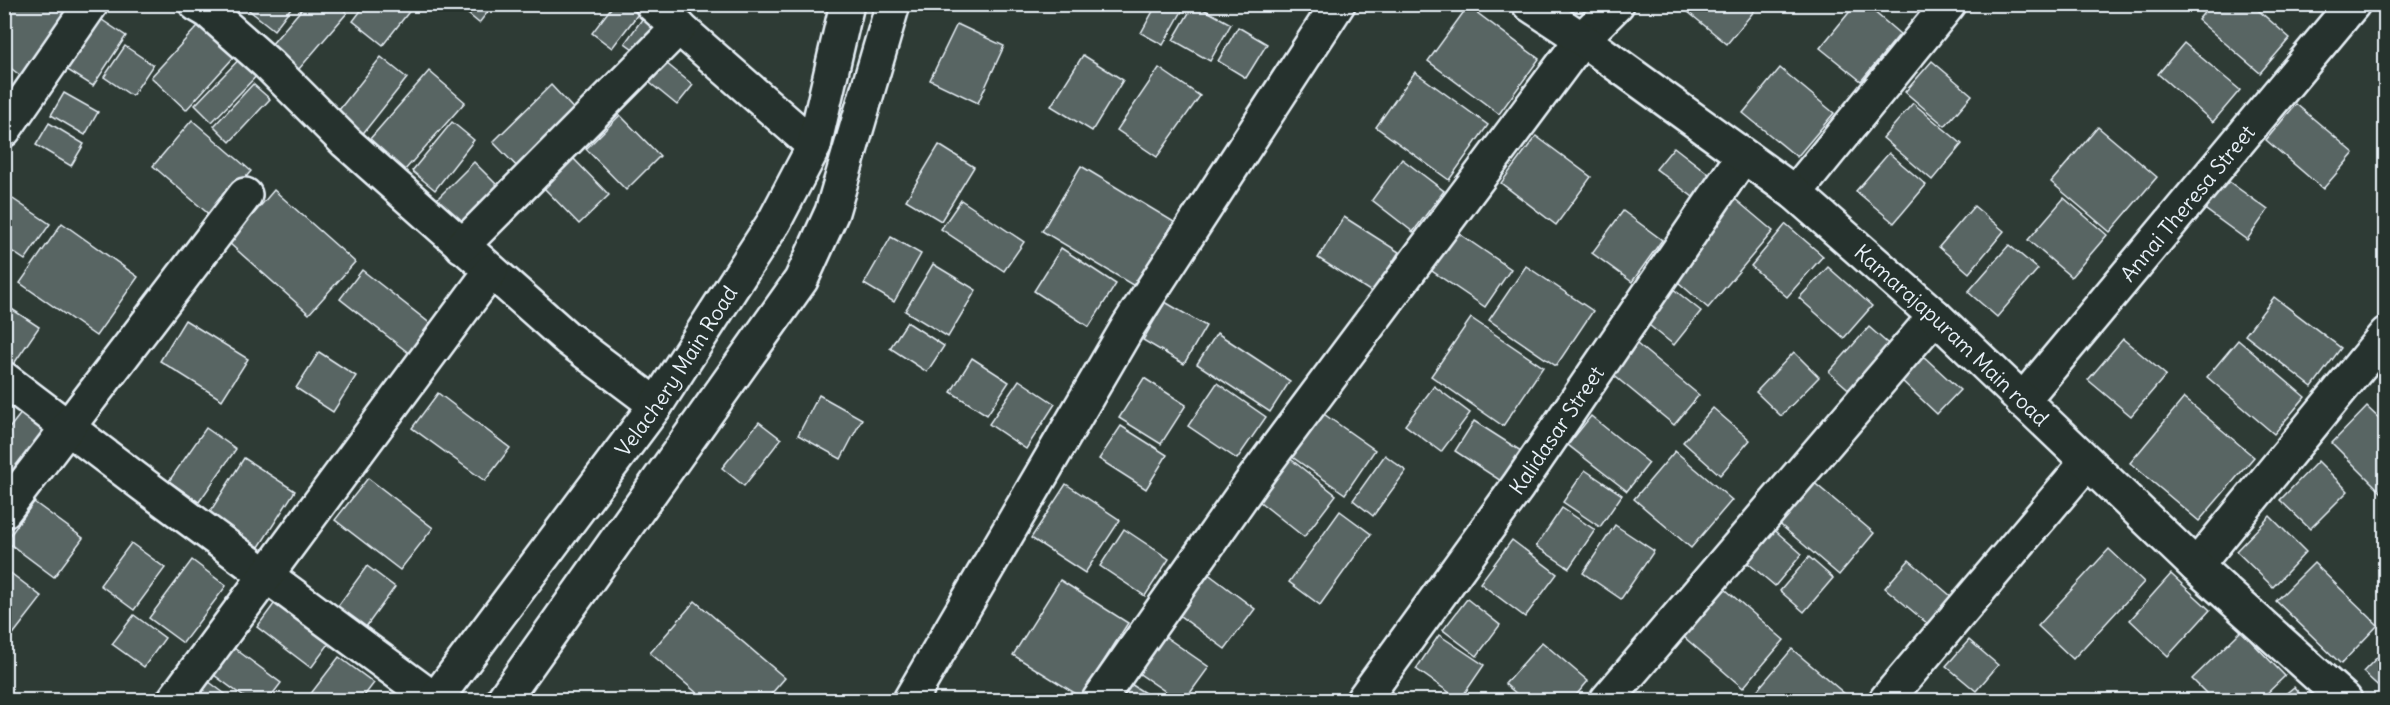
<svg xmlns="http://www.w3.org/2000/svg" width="2390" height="705" viewBox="0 0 2390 705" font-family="Delius,sans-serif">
<rect width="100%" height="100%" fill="#2e3b35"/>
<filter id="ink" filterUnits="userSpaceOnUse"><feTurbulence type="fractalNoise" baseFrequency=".0167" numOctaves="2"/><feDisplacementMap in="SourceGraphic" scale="12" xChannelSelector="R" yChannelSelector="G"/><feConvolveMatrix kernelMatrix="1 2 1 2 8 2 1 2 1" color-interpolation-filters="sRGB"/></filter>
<g filter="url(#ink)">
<g fill="#596563" stroke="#e8f1f8" stroke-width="1.5">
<path d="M4 4H74L21 76 4 63Z"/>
<path d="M247 4H294L274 30 245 7Z"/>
<path d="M306 4H337L347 13 293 76 265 52Z"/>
<path d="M366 4H415L383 45 353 21Z"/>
<path d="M456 4H494L479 23Z"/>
<path d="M614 4H626L638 14 612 48 592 33Z"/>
<path d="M693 4H708L703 11Z"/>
<path d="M1157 4H1186L1163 45 1141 33Z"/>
<path d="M1194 4 1231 24 1210 61 1173 40Z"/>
<path d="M1694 4H1760L1727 44 1688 12Z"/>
<path d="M1856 4H1865L1900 34 1861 81 1820 48Z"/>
<path d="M2211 4H2251L2290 38 2260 73 2198 20Z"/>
<path d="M1468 6 1539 59 1499 114 1428 61Z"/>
<path d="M650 8 669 22 644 57 625 43Z"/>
<path d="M208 15 243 47 186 110 151 77Z"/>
<path d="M99 18 126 36 93 86 66 69Z"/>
<path d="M957 24 1004 46 978 103 930 80Z"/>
<path d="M1238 27 1267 44 1246 78 1218 61Z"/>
<path d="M2184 43 2240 90 2213 122 2158 74Z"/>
<path d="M125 46 153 65 132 96 104 77Z"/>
<path d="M248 50 265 67 212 122 195 105Z"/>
<path d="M1083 55 1123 80 1092 131 1051 106Z"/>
<path d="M381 57 407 78 357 141 331 120Z"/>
<path d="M1932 61 1972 95 1945 126 1905 92Z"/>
<path d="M666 63 693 85 677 105 650 83Z"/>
<path d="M1159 68 1200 96 1157 157 1117 130Z"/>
<path d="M1780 68 1834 113 1797 157 1743 113Z"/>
<path d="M429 71 465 102 404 171 369 140Z"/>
<path d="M1415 72 1488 125 1449 180 1376 127Z"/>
<path d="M253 84 270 99 230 142 214 126Z"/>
<path d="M551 85 582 118 524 174 493 142Z"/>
<path d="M64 93 98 112 85 135 51 115Z"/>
<path d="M1913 103 1962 144 1932 180 1883 138Z"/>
<path d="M2296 104 2354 153 2323 189 2266 140Z"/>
<path d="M620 115 660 156 626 190 586 149Z"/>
<path d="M192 120 251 171 212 217 153 166Z"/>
<path d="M452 122 474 140 435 190 412 171Z"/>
<path d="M49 123 84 144 71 166 36 145Z"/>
<path d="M2098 127 2157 177 2110 232 2051 182Z"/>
<path d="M1536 136 1591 177 1556 225 1501 183Z"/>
<path d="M939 145 974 167 941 221 906 200Z"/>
<path d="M1674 147 1710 175 1693 197 1656 169Z"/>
<path d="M1889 153 1926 185 1894 223 1856 191Z"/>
<path d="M573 158 609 195 579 224 543 187Z"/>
<path d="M1402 159 1444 191 1413 232 1372 200Z"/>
<path d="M474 162 501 189 464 228 436 200Z"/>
<path d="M1081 166 1174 222 1136 287 1042 231Z"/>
<path d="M2224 178 2268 210 2247 240 2202 207Z"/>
<path d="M274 190 355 262 309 314 229 243Z"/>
<path d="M4 193 50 224 25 260 4 246Z"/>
<path d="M2064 198 2107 235 2071 277 2028 240Z"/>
<path d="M1735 199 1773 231 1708 308 1671 276Z"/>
<path d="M961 200 1024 242 1004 271 941 229Z"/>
<path d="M1974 206 2004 231 1969 273 1939 247Z"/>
<path d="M1623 211 1662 240 1632 282 1592 253Z"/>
<path d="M1344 217 1399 252 1373 293 1318 258Z"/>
<path d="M62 223 138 277 96 336 20 283Z"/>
<path d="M1786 224 1823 256 1787 297 1751 266Z"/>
<path d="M1455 231 1511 269 1485 307 1429 269Z"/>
<path d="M891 237 921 254 894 302 864 284Z"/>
<path d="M2009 245 2038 269 1997 317 1968 292Z"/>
<path d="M1061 248 1116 284 1089 327 1034 291Z"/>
<path d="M933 264 976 290 948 337 905 311Z"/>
<path d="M1526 266 1593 311 1556 366 1489 320Z"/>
<path d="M1828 267 1872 306 1844 338 1799 298Z"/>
<path d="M362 270 432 325 410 354 340 299Z"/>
<path d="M1667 284 1701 311 1674 345 1640 318Z"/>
<path d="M2274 297 2341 348 2312 387 2245 335Z"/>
<path d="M1165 302 1206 326 1184 364 1143 340Z"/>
<path d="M4 304 39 327 11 368 4 363Z"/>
<path d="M1471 318 1543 367 1503 426 1431 376Z"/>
<path d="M185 320 248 359 222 400 160 361Z"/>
<path d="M907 322 944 346 927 372 890 348Z"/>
<path d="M1869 327 1894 349 1854 394 1829 372Z"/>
<path d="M1217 333 1290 381 1270 412 1197 364Z"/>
<path d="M1631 339 1699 395 1674 425 1606 369Z"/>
<path d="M2123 339 2166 375 2131 416 2088 380Z"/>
<path d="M2238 340 2305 397 2274 434 2207 377Z"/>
<path d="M319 352 356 376 333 412 296 388Z"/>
<path d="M1794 352 1819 377 1781 416 1756 392Z"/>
<path d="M1922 355 1960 390 1937 414 1900 379Z"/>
<path d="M972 358 1009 382 987 415 951 392Z"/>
<path d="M1144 378 1186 405 1161 444 1119 418Z"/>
<path d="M1019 380 1055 404 1026 449 989 424Z"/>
<path d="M1217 383 1266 417 1237 459 1188 426Z"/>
<path d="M1434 386 1470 413 1441 452 1405 425Z"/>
<path d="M438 393 510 448 485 481 412 428Z"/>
<path d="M819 395 862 419 841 459 798 435Z"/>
<path d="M2184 398 2254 457 2199 521 2130 463Z"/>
<path d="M2367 407 2386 425V491L2383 494 2332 443Z"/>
<path d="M1713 408 1750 440 1720 475 1683 442Z"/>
<path d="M1318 410 1375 450 1345 494 1288 454Z"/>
<path d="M22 412 52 433 19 476 4 465V435Z"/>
<path d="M1591 416 1649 463 1627 491 1568 445Z"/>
<path d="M1474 421 1521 451 1501 481 1455 451Z"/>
<path d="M759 422 781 439 744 486 722 468Z"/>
<path d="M1121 426 1167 455 1146 489 1099 459Z"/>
<path d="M206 428 236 449 199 502 169 481Z"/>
<path d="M1675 451 1732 500 1691 548 1634 499Z"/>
<path d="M1385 455 1406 471 1373 516 1353 500Z"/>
<path d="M1288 457 1336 495 1304 537 1255 498Z"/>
<path d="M244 458 295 491 259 547 208 515Z"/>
<path d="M2318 461 2348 491 2310 529 2280 500Z"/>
<path d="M1585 470 1622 495 1600 527 1563 502Z"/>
<path d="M368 478 433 528 400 570 335 520Z"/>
<path d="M1811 480 1874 533 1839 575 1776 521Z"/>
<path d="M1066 484 1120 520 1085 573 1031 538Z"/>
<path d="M34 502 83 538 54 577 6 541Z"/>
<path d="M1562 508 1595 530 1569 568 1536 546Z"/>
<path d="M1340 511 1371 534 1320 605 1289 582Z"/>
<path d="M2270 516 2306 552 2273 587 2236 551Z"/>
<path d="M1615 525 1654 551 1621 599 1583 573Z"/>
<path d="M1770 526 1802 554 1775 586 1742 558Z"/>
<path d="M1124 529 1169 559 1145 596 1100 566Z"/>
<path d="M1512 540 1557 574 1525 617 1480 583Z"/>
<path d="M131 543 165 568 134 610 100 585Z"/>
<path d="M2109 549 2144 582 2073 659 2038 626Z"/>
<path d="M1809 557 1833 578 1804 612 1780 591Z"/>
<path d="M192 560 226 586 183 643 149 618Z"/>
<path d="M1909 560 1952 597 1928 624 1885 588Z"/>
<path d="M2314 563 2378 625 2341 664 2276 601Z"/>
<path d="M367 566 395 587 363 631 335 610Z"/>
<path d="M4 568 42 597 4 646Z"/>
<path d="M1203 570 1255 609 1225 649 1172 610Z"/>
<path d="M2171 574 2210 610 2168 656 2130 620Z"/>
<path d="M1060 580 1128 623 1081 697 1013 655Z"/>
<path d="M1718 583 1784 640 1743 688 1677 631Z"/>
<path d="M280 596 334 637 311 668 257 627Z"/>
<path d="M1467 599 1500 625 1477 656 1443 630Z"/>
<path d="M695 601 785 678 766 700H705L650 653Z"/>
<path d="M134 615 165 638 144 667 112 644Z"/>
<path d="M1157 631 1209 667 1185 700H1178L1131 668Z"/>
<path d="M2241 631 2285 676 2260 700H2213L2192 679Z"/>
<path d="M1439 635 1484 665 1460 700 1416 669Z"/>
<path d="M1969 640 1998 665 1976 691 1946 666Z"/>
<path d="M1542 642 1588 681 1572 700H1524L1505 684Z"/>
<path d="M230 645 281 683 268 700H248L210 672Z"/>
<path d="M2386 648V693L2363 672Z"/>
<path d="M1792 649 1852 700H1749Z"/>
<path d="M339 657 374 683 361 700H306Z"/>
<path d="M204 678 233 700H187Z"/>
<path d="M1126 681 1156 700H1114Z"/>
<path d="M2294 687 2305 700H2278Z"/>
<path d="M1385 688 1402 700H1376Z"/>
</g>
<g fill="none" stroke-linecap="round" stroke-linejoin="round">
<defs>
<g id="street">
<path d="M196 4 208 11 268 64 346 142 567 338 656 405"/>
<path d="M652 4 814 146"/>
<path d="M4 130 91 4"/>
<path d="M1795 193 1949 4"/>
<path d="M462 246 679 27"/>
<path d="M4 379 145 486 435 700"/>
<path id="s1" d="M2022 401 2353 4"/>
<path d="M4 511 245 195"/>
<path d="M2196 566 2386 334"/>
<path d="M174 700 491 271"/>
<path d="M910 700 1129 325 1338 4"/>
<path d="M1099 700 1253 480 1582 39 1617 4"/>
<path id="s2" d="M1363 700 1518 486 1743 156"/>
<path d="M1607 700 1935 316"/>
<path d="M1886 700 2087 462"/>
</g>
<g id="secondary">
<path id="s3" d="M1529 4 1582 39 1795 193 1935 316 2196 566 2345 700"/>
</g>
<g id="primary">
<path id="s4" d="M435 700 656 405 774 222 814 146 847 4"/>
<path d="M503 700 801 280 832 212 893 4"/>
</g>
</defs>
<use href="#street" stroke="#e8f1f8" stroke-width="38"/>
<use href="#secondary" stroke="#e8f1f8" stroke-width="38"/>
<use href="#primary" stroke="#e8f1f8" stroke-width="38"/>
<use href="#street" stroke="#26332d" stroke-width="33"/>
<use href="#secondary" stroke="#26332d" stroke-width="33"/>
<use href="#primary" stroke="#26332d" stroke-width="33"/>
</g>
</g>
<g text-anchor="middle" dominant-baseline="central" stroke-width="6" stroke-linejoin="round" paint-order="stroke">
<g font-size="21" fill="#e8f1f8" stroke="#26332d">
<text stroke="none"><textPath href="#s1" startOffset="258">Annai Theresa Street</textPath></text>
<text stroke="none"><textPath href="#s3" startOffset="538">Kamarajapuram Main road</textPath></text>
<text stroke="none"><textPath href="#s4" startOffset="408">Velachery Main Road</textPath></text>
<text stroke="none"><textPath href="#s2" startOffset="332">Kalidasar Street</textPath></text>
</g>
</g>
<rect width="2390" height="705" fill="none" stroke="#26332d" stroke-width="24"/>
<rect x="12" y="12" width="2366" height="681" fill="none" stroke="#e8f1f8" stroke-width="2" filter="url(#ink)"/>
</svg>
